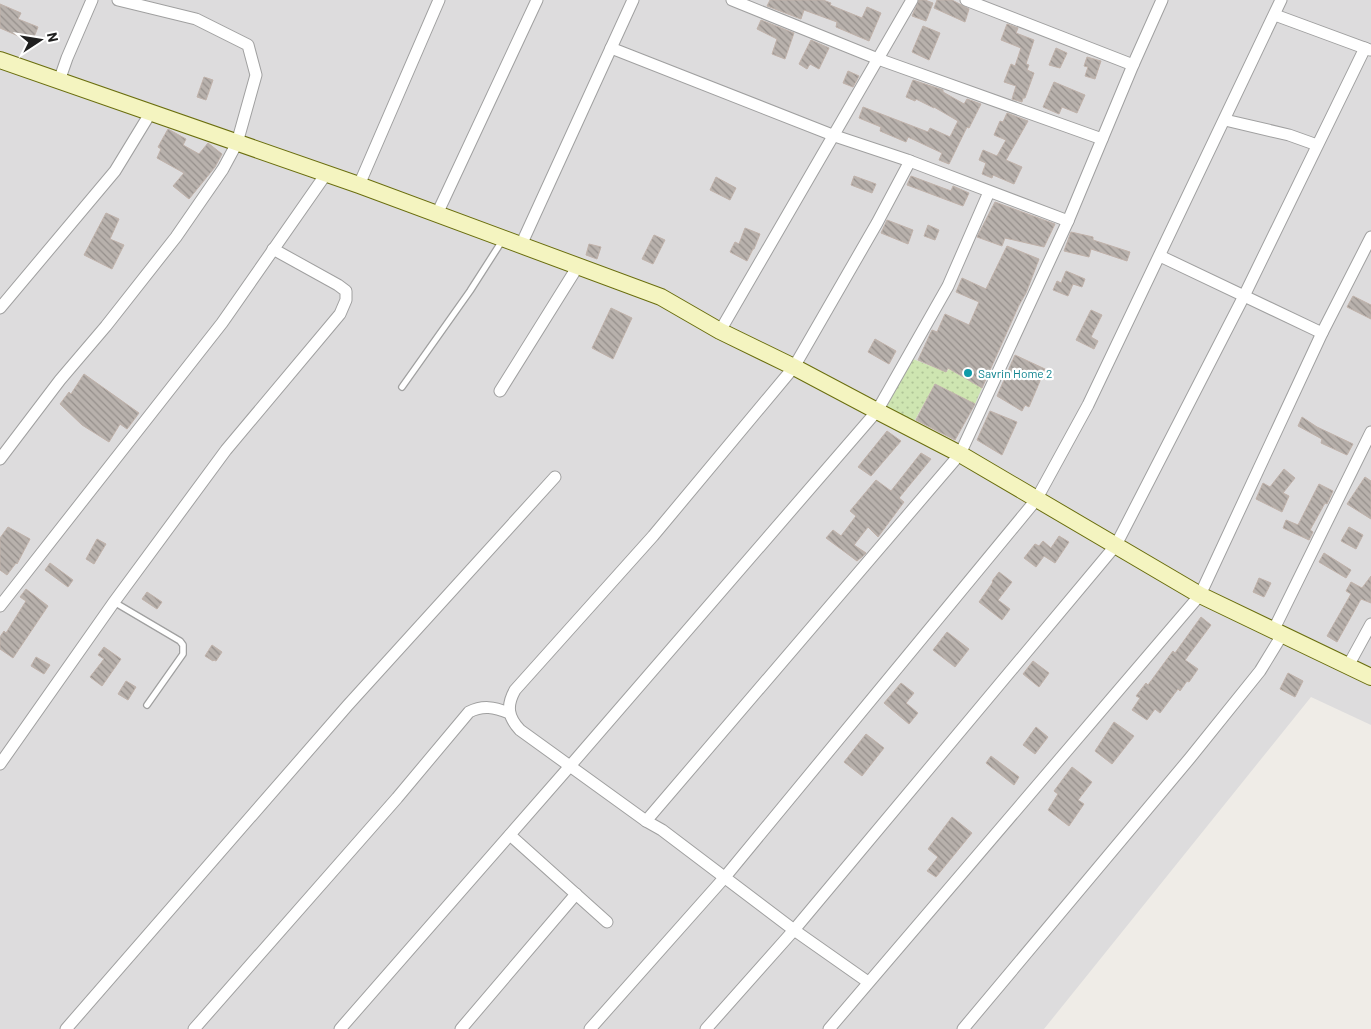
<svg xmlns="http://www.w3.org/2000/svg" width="1371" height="1029" viewBox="0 0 1371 1029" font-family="Barlow,sans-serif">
<defs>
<pattern id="grass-dots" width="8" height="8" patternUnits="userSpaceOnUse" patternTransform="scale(1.25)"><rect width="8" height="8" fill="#cee5b1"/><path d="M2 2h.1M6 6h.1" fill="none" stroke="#b0c498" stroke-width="1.8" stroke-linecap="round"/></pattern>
<pattern id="building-back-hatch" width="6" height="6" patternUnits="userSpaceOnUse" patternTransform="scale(1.25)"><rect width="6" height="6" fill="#b8b1ac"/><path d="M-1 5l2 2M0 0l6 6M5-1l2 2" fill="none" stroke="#958f8b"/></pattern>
</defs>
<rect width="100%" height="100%" fill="#efece7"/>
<path fill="#dddcdd" d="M0 0H1371V725L1311 697 1044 1029H0Z"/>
<path fill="url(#grass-dots)" d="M908 357 946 372 949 369 982 388 975 404 935 384 911 427 877 411Z"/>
<g fill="url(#building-back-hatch)" stroke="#c0b2aa">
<path d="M770 0H823L831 3 830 5 862 18 867 7 881 13 869 41 836 27 837 22 804 10 801 19 767 6Z"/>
<path d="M919 0H925L933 3 926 21 912 16Z"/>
<path d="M937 0H952L969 9 965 22 934 8Z"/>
<path d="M0 4 21 13 18 19 38 27 32 42 0 28Z"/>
<path d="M761 20 794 33 785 59 772 54 777 39 757 29Z"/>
<path d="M1007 24 1018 28 1016 33 1034 40 1026 64 1029 65 1027 70 1034 73 1025 98H1023L1022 102 1012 99 1016 86 1004 82 1011 64 1015 66 1021 48 1001 40Z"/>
<path d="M923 26 940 33 929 60 912 52Z"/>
<path d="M811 40 829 48 819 69 810 64 807 69 799 64Z"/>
<path d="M1056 48 1067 53 1060 68 1049 65Z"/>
<path d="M1087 57 1101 61 1095 79 1085 76 1088 67 1084 66Z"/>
<path d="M848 71 859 76 853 87 843 83Z"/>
<path d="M204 77 213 80 206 100 197 97Z"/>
<path d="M913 80 943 90V92L964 104 967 99 981 104 969 128 967 127 949 164 939 160 942 153 908 137 906 142 880 131 881 127 859 118 863 107 928 132 930 128 950 137 958 121 934 107V108L916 99 915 101 906 97Z"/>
<path d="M1054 82 1085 95 1077 113 1062 107 1059 114 1043 107Z"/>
<path d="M1007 113 1028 121 1006 160 1022 167 1014 184 993 175 992 178 982 174 986 163 979 160 983 150 997 156 1006 140 994 135 1000 121 1003 122Z"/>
<path d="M168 129 186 139 183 145 199 154 208 143 222 154 215 167 189 199 173 186 184 173 157 158 161 149 158 147Z"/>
<path d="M854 176 876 184 872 193 851 185Z"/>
<path d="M911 176 951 191 953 186 969 193 963 206 907 185Z"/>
<path d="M716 177 736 188 730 200 710 190Z"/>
<path d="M995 202 1055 224 1044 247 1005 238 1002 246 977 237Z"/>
<path d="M106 213 119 219 110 239 124 245 112 269 84 255Z"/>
<path d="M887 220 913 230 908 244 881 233Z"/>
<path d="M928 225 939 230 935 240 924 236Z"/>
<path d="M745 228 760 234 754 249H753L747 261 730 252 735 242 739 244Z"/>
<path d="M1071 232 1093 237V240L1130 252 1127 261 1091 249 1089 257 1064 251Z"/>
<path d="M654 235 665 240 653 264 642 259Z"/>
<path d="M589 244 601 247 597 259 586 255Z"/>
<path d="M1007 246 1039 259 1026 293 1019 305 982 388 948 368 946 372 918 360 932 330 937 332 945 314 969 325 979 302 956 292 962 278 986 289Z"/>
<path d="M1066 271 1085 279 1082 287 1073 284 1068 296 1053 290 1057 281 1061 283Z"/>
<path d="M1353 296 1371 305V319L1347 307Z"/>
<path d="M611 308 632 318 613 359 592 348Z"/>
<path d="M1091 310 1102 315 1091 337 1098 341 1094 349 1076 340Z"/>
<path d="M875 339 896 351 889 364 868 352Z"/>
<path d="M1015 355 1045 369 1029 407 1025 405 1022 411 997 396Z"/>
<path d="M84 374 139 413 127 429 120 424 109 442 82 425 60 404 69 392 71 394Z"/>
<path d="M935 384 975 404 955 440 916 420Z"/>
<path d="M990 411 1017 422 1002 455 977 440Z"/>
<path d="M1302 417 1317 427 1353 444 1347 455 1321 443 1322 439 1298 426Z"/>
<path d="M887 431 901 441 871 476 858 467Z"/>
<path d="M921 453 931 459 899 498 904 502 878 537 868 527 854 545 866 553 863 556 857 561 826 538 833 530 841 536 856 516 850 511 876 480 891 491Z"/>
<path d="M1284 469 1295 478 1283 493 1289 496 1282 512 1256 499 1263 483 1270 487Z"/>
<path d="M1365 477 1371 481V519L1347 504Z"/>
<path d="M1319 484 1333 491 1327 504 1325 503 1310 530 1313 532 1309 540 1283 528 1286 520 1298 525Z"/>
<path d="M8 527 30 539 17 564 16 563 7 575 0 570V538Z"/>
<path d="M1349 527 1363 535 1356 549 1341 541Z"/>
<path d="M1059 536 1069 542 1055 563 1044 556 1036 567 1024 558 1035 544 1039 546 1043 541 1051 548Z"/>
<path d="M97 539 106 544 94 564 86 559Z"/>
<path d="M1324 553 1351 570 1346 578 1319 562Z"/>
<path d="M50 563 73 580 68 587 45 570Z"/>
<path d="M999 572 1012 582 998 600 1010 609 1002 620 979 602 993 582 992 581Z"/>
<path d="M1371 576V603L1361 599 1337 642 1327 636 1351 594 1346 591 1351 582 1362 588Z"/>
<path d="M1259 578 1271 583 1264 597 1253 592Z"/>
<path d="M26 589 48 606 13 658 0 649V637L4 631 6 633 26 601 20 597Z"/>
<path d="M147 592 162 602 157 609 142 599Z"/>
<path d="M1201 617 1211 625 1185 660 1198 669 1189 682 1187 681 1180 691 1178 689 1160 713 1155 709 1147 720 1132 710 1140 698 1136 696 1146 683 1148 685 1173 651 1175 653Z"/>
<path d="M947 632 969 649 955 667 933 650Z"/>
<path d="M212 645 222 652 216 661 214 660 213 661 205 656Z"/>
<path d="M104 647 121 659 102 686 90 677 104 659 98 655Z"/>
<path d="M36 657 50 665 44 674 31 666Z"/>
<path d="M1033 661 1049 673 1039 687 1023 674Z"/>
<path d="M1288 673 1303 681 1295 697 1280 689Z"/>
<path d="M126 681 136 687 128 700 118 694Z"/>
<path d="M901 683 914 693 906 703 918 713 909 724 884 703Z"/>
<path d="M1114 722 1134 736 1112 764 1095 751Z"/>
<path d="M1036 727 1048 737 1035 754 1023 745Z"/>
<path d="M866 734 884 748 862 776 844 762Z"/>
<path d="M991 756 1019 777 1014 785 986 763Z"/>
<path d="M1072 767 1092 782 1078 800 1084 804 1069 826 1048 810 1058 794 1054 791Z"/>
<path d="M952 817 972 833 936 877 927 871 938 857 928 849Z"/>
</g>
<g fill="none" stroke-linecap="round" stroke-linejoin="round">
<defs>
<g id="lane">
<path d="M402 387 470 291 502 241"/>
<path d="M114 602 180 641 183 645V654L147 705"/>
</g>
<g id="street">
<path d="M732 0 878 59 1102 139"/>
<path d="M966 0 1133 65"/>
<path d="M1275 15 1370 50"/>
<path d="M611 48 835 136 907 160 1068 221"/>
<path d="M59 81 67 58 92 0"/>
<path d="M1225 120 1289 135 1317 145"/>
<path d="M359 185 439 0"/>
<path d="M437 214 537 0"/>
<path d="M521 245 633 0"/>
<path d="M1160 256 1322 333"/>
<path d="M0 308 115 171 151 112"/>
<path d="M720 331 912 0"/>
<path d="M500 391 578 266"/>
<path d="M0 459 60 380 106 326 176 237 223 169 237 143 256 75 248 45 196 19 118 0"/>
<path d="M0 606 222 323 326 174"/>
<path d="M1273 631 1371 432"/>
<path d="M1348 666 1371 624"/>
<path d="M0 764 114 602 226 450 340 314 346 300V291L338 285 273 249"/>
<path d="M646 821 960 454 1068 221 1133 65 1162 0"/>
<path d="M510 835 607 922"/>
<path d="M868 982 794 930 662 830 646 821 520 730C508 717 506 706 515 690L653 536 794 367 877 223 910 161"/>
<path d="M66 1029 348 705 555 477"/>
<path d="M194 1029 397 798 469 712C483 705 494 707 509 713"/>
<path d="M340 1029 570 766 877 411 948 286 989 192"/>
<path d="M461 1029 576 894"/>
<path d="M590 1029 725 877 1036 500 1088 405 1281 0"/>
<path d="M706 1029 794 930 1116 545 1244 296 1365 48"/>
<path d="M829 1029 1200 595 1322 333 1371 237"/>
<path d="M963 1029 1190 758 1260 671 1282 635"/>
</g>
<path id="secondary" d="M0 60 359 185 661 297 720 331 794 367 877 411 960 454 1200 595 1371 677"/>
</defs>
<use href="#lane" stroke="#a0a0a0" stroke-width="8"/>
<use href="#street" stroke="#a0a0a0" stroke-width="13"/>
<use href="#secondary" stroke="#6a6e0e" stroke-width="18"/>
<use href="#lane" stroke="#fff" stroke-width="5.5"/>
<use href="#street" stroke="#fff" stroke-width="11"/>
<use href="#secondary" stroke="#f4f4c0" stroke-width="16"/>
</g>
<circle fill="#0f9aa8" stroke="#fff" stroke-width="2" cx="968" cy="373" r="5"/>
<g text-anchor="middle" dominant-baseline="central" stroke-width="4.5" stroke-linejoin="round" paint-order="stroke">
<g font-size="12" fill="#0d838f" stroke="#fff" text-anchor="start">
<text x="978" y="373">Savrin Home 2</text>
</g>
</g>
<g transform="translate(40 40) rotate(78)" stroke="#ffffff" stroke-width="4" paint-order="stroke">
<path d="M0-4L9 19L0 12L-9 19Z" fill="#1f1f1f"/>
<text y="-8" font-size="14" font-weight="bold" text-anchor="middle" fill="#1f1f1f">N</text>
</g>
</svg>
